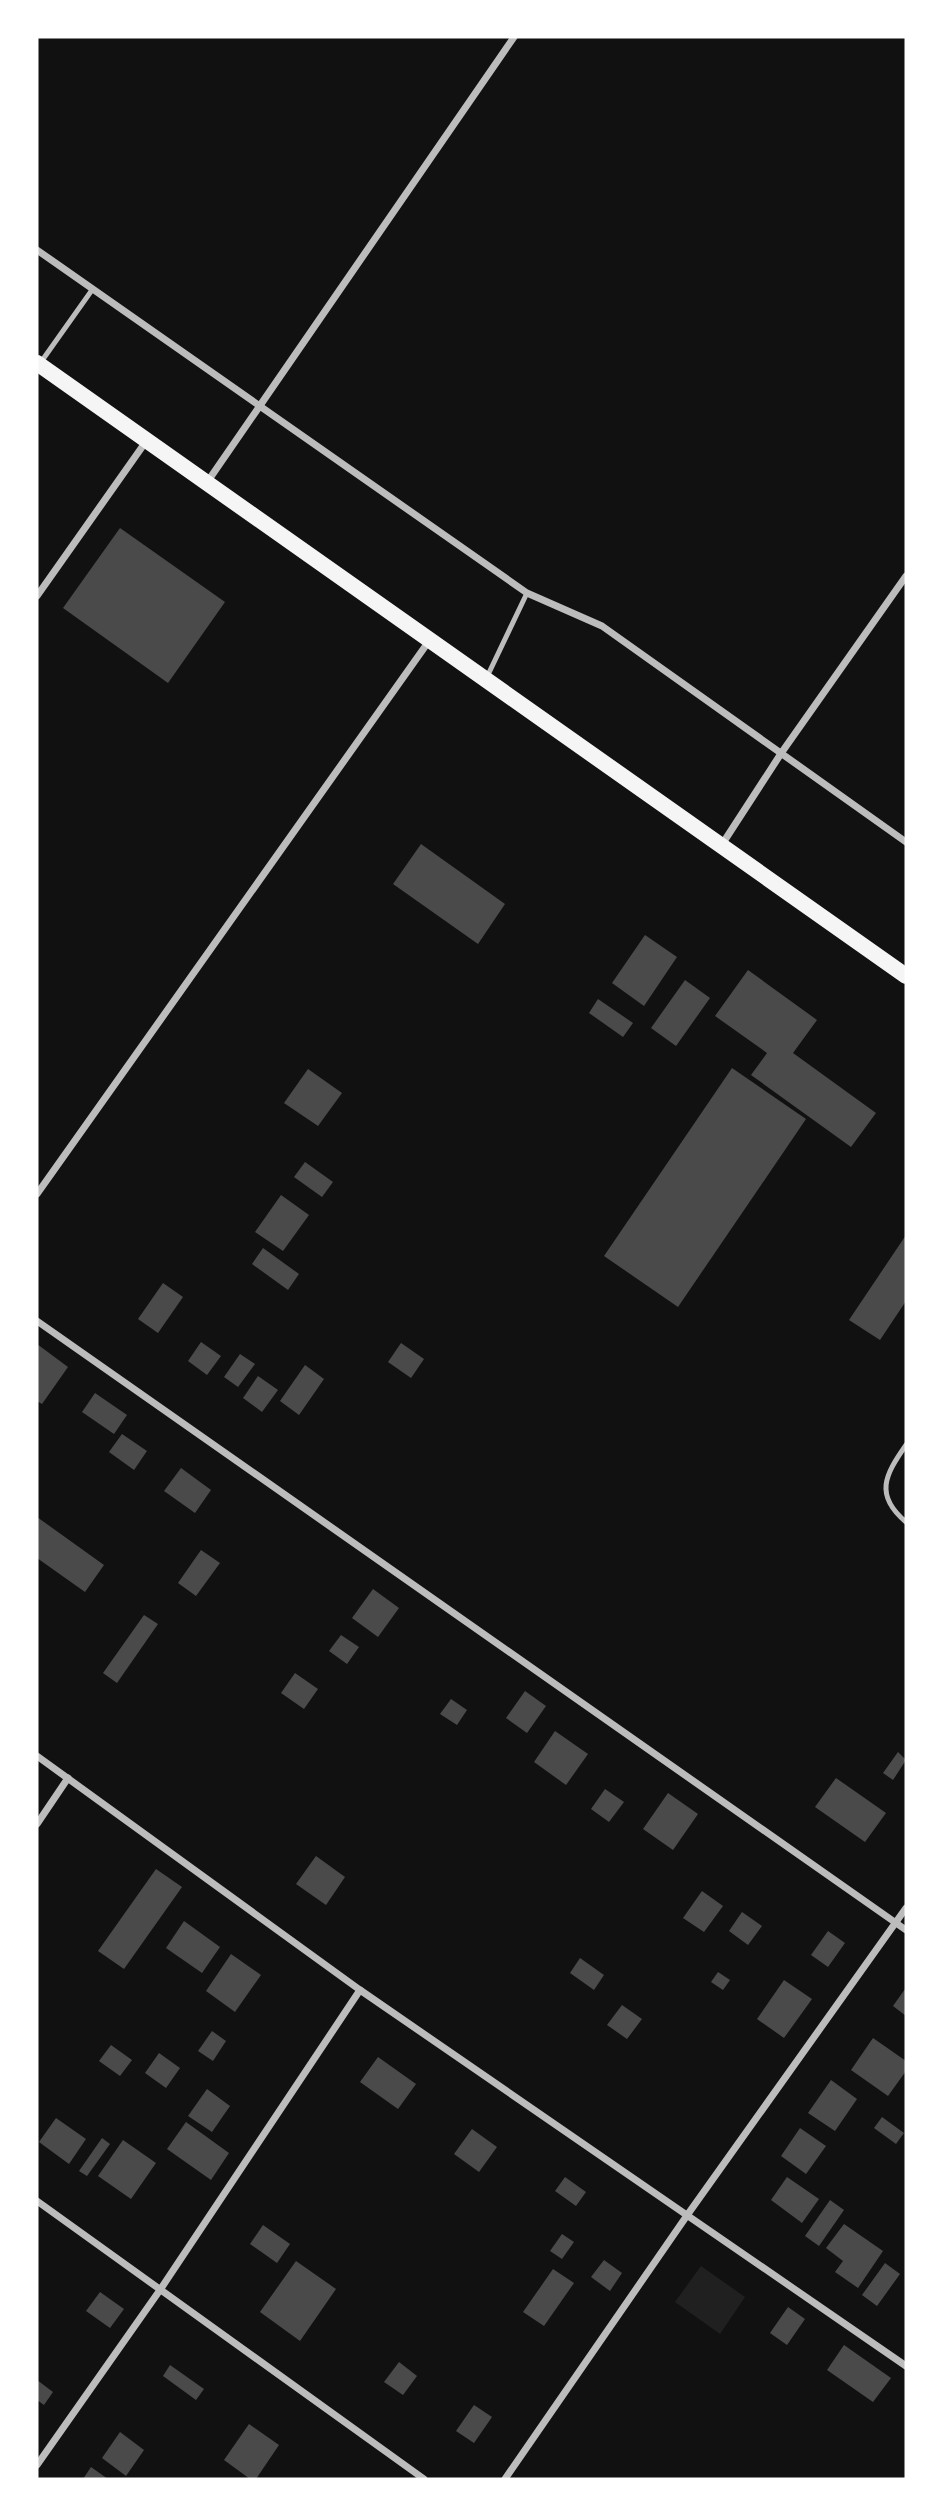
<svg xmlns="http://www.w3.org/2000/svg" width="943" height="2516" font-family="'Fira Sans',sans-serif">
	<rect width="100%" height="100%" fill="#111"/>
	<path fill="#202020" d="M701 2266 745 2297 720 2334 675 2302Z"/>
	<g fill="#4a4a4a">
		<path d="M120 528 225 602 168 683 63 608Z"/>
		<path d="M421 844 505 904 478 944 393 884Z"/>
		<path d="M645 935 677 957 644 1006 612 983Z"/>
		<path d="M748 970 817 1020 793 1053 876 1113 851 1147 751 1075 767 1053 715 1016Z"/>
		<path d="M685 980 710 998 676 1046 651 1028Z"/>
		<path d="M598 999 633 1023 623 1037 589 1013Z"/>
		<path d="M732 1068 806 1119 678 1307 604 1256Z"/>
		<path d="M308 1069 342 1093 318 1126 284 1103Z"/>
		<path d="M305 1162 333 1182 322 1197 294 1177Z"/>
		<path d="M281 1195 309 1215 283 1251 255 1232Z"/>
		<path d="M906 1235V1301L880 1340 849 1320Z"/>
		<path d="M263 1248 299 1274 288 1290 252 1264Z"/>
		<path d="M163 1283 183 1297 158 1333 138 1319Z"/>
		<path d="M201 1342 221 1356 207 1375 188 1361Z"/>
		<path d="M401 1343 424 1359 411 1378 388 1362Z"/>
		<path d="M37 1344 68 1367 42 1404 37 1401Z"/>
		<path d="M240 1354 255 1364 238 1387 224 1377Z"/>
		<path d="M305 1365 324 1379 299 1415 280 1401Z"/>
		<path d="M258 1376 278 1390 262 1412 243 1398Z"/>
		<path d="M95 1393 127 1415 114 1434 82 1412Z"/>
		<path d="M122 1434 147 1451 134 1470 109 1452Z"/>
		<path d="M181 1468 211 1490 195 1513 164 1491Z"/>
		<path d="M37 1517 104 1565 85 1592 37 1558Z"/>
		<path d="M201 1550 220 1563 196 1596 178 1583Z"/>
		<path d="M373 1589 399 1608 378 1637 352 1618Z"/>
		<path d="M144 1615 158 1624 117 1683 103 1673Z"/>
		<path d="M341 1635 359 1647 347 1664 329 1651Z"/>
		<path d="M295 1673 318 1689 304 1709 281 1693Z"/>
		<path d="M525 1691 546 1706 527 1733 506 1718Z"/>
		<path d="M451 1699 467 1710 457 1725 440 1714Z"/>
		<path d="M555 1731 588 1754 566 1785 534 1762Z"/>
		<path d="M898 1752 906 1760 893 1780 883 1773Z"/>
		<path d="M836 1778 886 1813 865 1842 815 1807Z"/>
		<path d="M605 1789 624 1802 609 1822 591 1809Z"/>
		<path d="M668 1793 698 1814 673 1850 643 1829Z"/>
		<path d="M316 1856 345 1877 326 1905 296 1884Z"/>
		<path d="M156 1869 182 1887 124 1969 98 1951Z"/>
		<path d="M702 1891 723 1906 704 1932 683 1918Z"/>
		<path d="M742 1912 762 1926 748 1945 729 1931Z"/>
		<path d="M184 1921 220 1947 202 1973 166 1948Z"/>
		<path d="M828 1931 845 1943 828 1967 811 1955Z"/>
		<path d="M231 1954 261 1975 235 2012 206 1991Z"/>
		<path d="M580 1958 604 1975 594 1990 570 1973Z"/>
		<path d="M718 1972 730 1980 723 1990 711 1982Z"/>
		<path d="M784 1980 812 1999 784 2038 757 2019Z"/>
		<path d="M905 1989 906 1990V2016L893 2006Z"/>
		<path d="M622 2005 642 2019 627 2039 607 2025Z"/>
		<path d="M212 2031 226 2041 213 2061 198 2051Z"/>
		<path d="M873 2038 906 2061V2071L888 2096 851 2070Z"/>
		<path d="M111 2045 132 2060 120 2076 99 2061Z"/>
		<path d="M159 2053 180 2068 166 2088 145 2073Z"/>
		<path d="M378 2057 416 2084 398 2109 360 2082Z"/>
		<path d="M831 2080 857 2099 835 2131 808 2113Z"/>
		<path d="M207 2089 230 2106 212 2132 188 2116Z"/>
		<path d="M882 2117 904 2133 896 2144 874 2128Z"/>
		<path d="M56 2118 86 2139 69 2164 39 2142Z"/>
		<path d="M186 2122 229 2153 211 2180 167 2149Z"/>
		<path d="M800 2128 826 2146 806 2174 781 2156Z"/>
		<path d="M472 2129 497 2147 479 2172 454 2154Z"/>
		<path d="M102 2138 110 2144 87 2176 79 2171Z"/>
		<path d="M123 2140 156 2163 131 2199 98 2176Z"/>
		<path d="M565 2177 586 2192 576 2206 555 2191Z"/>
		<path d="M787 2177 819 2199 802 2223 771 2200Z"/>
		<path d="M830 2200 844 2210 819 2246 805 2236Z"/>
		<path d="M844 2224 883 2251 858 2288 835 2272 843 2261 826 2248Z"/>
		<path d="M263 2225 290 2244 277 2263 250 2244Z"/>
		<path d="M562 2234 574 2242 562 2259 550 2251Z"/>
		<path d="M604 2260 622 2273 610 2291 591 2277Z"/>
		<path d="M296 2261 336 2289 300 2341 260 2312Z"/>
		<path d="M885 2263 900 2274 877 2306 862 2295Z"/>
		<path d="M553 2269 574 2283 544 2326 523 2312Z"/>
		<path d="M100 2292 124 2309 110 2328 86 2311Z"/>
		<path d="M788 2307 805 2319 787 2345 770 2333Z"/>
		<path d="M844 2345 891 2378 873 2402 827 2370Z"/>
		<path d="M399 2362 417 2376 403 2395 384 2382Z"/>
		<path d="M170 2365 204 2389 196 2400 163 2376Z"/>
		<path d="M37 2380 53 2392 44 2405 37 2400Z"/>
		<path d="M474 2405 492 2417 474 2443 456 2431Z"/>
		<path d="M249 2424 279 2445 256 2479H250L224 2460Z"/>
		<path d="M120 2432 144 2450 126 2476 102 2458Z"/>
		<path d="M91 2467 108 2479H83Z"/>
	</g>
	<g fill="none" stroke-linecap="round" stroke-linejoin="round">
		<g stroke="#bcbcbc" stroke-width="5">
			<path d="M41 362 92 290"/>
			<path d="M486 679 527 593"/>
			<path d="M906 1445C885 1475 874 1495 906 1522"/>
		</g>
		<g stroke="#bcbcbc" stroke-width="7">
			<path d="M37 250 527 593 602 626 906 842"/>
			<path d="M208 481 514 37"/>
			<path d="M37 596 147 440"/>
			<path d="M721 846 782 752 906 576"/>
			<path d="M37 1194 429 641"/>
			<path d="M37 1321 906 1930"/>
			<path d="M37 1756 360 1990 906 2366"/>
			<path d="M37 1824 68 1778"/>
			<path d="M37 2201 424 2479"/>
			<path d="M37 2465 160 2290 360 1990"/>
			<path d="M505 2479 688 2214 906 1908"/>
		</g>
		<path stroke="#f5f5f5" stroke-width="16" d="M37 363 906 976"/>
	</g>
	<rect width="943" height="2516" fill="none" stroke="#ffffff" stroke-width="77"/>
</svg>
